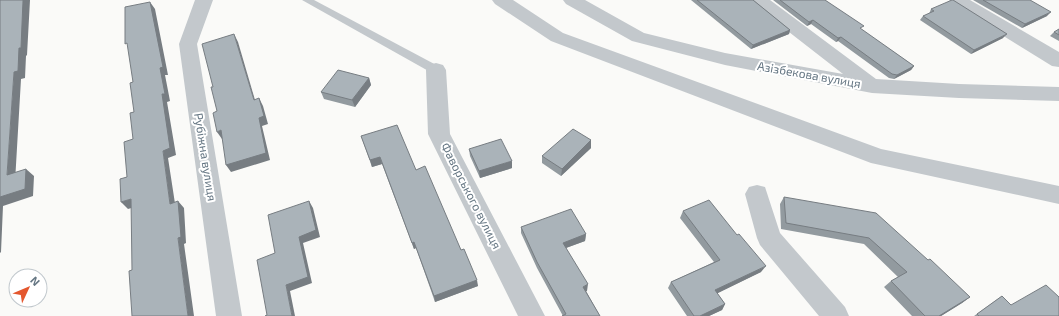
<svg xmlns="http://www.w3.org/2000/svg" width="1059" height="316" font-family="'Exo 2',sans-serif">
	<rect width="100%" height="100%" fill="#fafaf8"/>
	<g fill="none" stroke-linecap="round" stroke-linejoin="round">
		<path fill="#c3c8cc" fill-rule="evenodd" d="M302 0H314L440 67 441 70 440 73H432Z"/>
		<g fill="#c3c8cc" fill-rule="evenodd">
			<path d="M195 0H213L197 44 242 316H216L179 44Z"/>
			<path d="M492 0H513L563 33 881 149 1059 186V204L871 163 551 41 495 4Z"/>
			<path d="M563 0H585L644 33 725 53 843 74 753 4 750 0H770L876 79 959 84 1059 87V101L959 98 872 93 725 65 632 41 566 4Z"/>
			<path d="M949 0H970L1059 52V67L1052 66 952 4Z"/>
			<path d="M436 63 443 65 446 70 450 134 545 316H518L428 134 426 70 429 65Z"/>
			<path d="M757 185 765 187 780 233 845 307 849 316H819L760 245 757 238 745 194 749 187Z"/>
		</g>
	</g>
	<g fill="#929a9f">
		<path d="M691 0H753L790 30 789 34 751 49Z"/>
		<path d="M773 0H825L862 30 914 66 911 70 894 79 889 78 838 41 836 42 811 24 807 26Z"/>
		<path d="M973 0H1030L1047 16 1022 28Z"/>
		<path d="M931 9 1003 38 971 54 920 20 923 16 929 14Z"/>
		<path d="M1059 29V41L1050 36 1054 32Z"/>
		<path d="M369 78 371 85 355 107 324 99 321 92Z"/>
		<path d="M361 136 416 170 461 250 478 286 435 302 416 248 414 249 382 164 372 167Z"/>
		<path d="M591 140V148L561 176 542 163V156Z"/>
		<path d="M469 149 512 168 480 178 470 156Z"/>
		<path d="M784 197 928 260 970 297 962 303 941 316H912L884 287 891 281 898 277 864 244 781 229 780 204Z"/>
		<path d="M683 211 761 272 717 293 725 304 722 310 709 316H687L668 288 671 282 714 262 680 218Z"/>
		<path d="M521 227 586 234 585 241 566 248 587 291H586L600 316H563L537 268 521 233Z"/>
		<path d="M1002 296 1011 305 1059 316H974Z"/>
	</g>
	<g fill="#777d82">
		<path d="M23 0H30L27 55 26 56 25 78 21 79 15 182 7 175 14 72Z"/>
		<path d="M150 2 155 9 168 75H165L170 101 167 102 176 155 168 158 176 210 170 204 163 151 162 94Z"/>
		<path d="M1051 12 1047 16 1022 28 1025 24Z"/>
		<path d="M813 20 811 24 807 26 809 22Z"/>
		<path d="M790 30 789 34 751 49 753 45Z"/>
		<path d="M234 34 238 42 257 107 254 100Z"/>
		<path d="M1007 34 1003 38 971 54 974 50Z"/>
		<path d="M841 37 838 41 836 42 838 38Z"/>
		<path d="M914 66 911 70 894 79 897 75Z"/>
		<path d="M369 78 371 85 355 107 352 100Z"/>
		<path d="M259 98 263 106 268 124 262 126 270 160 231 172 226 165 259 118Z"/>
		<path d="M221 130 226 138 222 139 217 132Z"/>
		<path d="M591 140V148L561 176 562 169Z"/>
		<path d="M380 157 382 164 372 167 370 160Z"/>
		<path d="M512 161V168L480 178 479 171Z"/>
		<path d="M26 169 34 176 33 196 3 206 1 252 0 253V197Z"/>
		<path d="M131 199 138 206 128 209 121 202Z"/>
		<path d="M178 201 184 208 186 243 184 244 194 316H188L178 238Z"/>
		<path d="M309 201 313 208 320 237 303 243 312 283 290 291 295 316H292L286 285Z"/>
		<path d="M586 234 585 241 563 249V243Z"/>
		<path d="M414 242 416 248 414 249 412 243Z"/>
		<path d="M766 266 761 272 712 296 715 290Z"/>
		<path d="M477 280 478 286 435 302 434 296Z"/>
		<path d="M588 284 587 291 582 293 583 287Z"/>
		<path d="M970 297 962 303 941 316H939Z"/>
		<path d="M725 304 722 310 709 316H700Z"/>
	</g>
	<g fill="#aab3b9" stroke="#777d82">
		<path d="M0 0H23L21 48H19L18 71 14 72 7 175 26 169 25 189 0 197Z"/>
		<path d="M697 0H753L790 30 753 45Z"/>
		<path d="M780 0H825L864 26 860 28 914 66 897 75 892 74 841 37 838 38 813 20 809 22Z"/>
		<path d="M952 0H953L1007 34 974 50 923 16 934 11 931 9Z"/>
		<path d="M983 0H1030L1051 12 1025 24Z"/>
		<path d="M150 2 163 67 160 68 165 94H162L170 148 163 151 170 204 178 201 181 237 178 238 188 316H132L129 271 132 270 131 199 121 202 120 179 127 177 124 142 133 139 130 113 134 112 130 83 133 82 127 43 125 44V7Z"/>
		<path d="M1059 29V35L1054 32Z"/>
		<path d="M234 34 254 100 259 98 264 116 259 118 266 153 226 165 221 130 217 132 213 113 217 111 211 87H213L202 44Z"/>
		<path d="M338 70 369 78 352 100 321 92Z"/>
		<path d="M397 125 416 170 425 166 461 250 464 249 477 280 434 296 414 242 412 243 380 157 370 160 361 136Z"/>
		<path d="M573 129 591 140 562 169 542 156Z"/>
		<path d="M501 139 512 161 479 171 469 149Z"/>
		<path d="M784 197 876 213 928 260 930 259 970 297 939 316H925L891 281 907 272 869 238 786 223Z"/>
		<path d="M709 200 737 235 739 234 766 266 715 290 725 304 700 316H694L671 282 720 260 683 211Z"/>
		<path d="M309 201 316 230 299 237 308 277 286 285 292 316H265L267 315 257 260 275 253 268 215Z"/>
		<path d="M571 209 586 234 563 243 588 284 583 287 600 316H562L566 314 537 262 521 227Z"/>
		<path d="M1046 285 1059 297V316H979L977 314 1002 296 1011 305Z"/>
	</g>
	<g text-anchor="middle" stroke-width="4" stroke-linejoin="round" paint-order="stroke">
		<g font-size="12" fill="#657683" stroke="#fff">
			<text transform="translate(809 75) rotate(10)" y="4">Азізбекова вулиця</text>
			<text transform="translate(205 157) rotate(81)" y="4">Рубіжна вулиця</text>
			<text transform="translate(471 196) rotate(63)" y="4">Фаворського вулиця</text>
		</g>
	</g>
	<g transform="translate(28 288) rotate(46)"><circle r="19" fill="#ffffff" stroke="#c1c8cd"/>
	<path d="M0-3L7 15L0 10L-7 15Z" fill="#e4572e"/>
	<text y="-6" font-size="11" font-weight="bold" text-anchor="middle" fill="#657683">N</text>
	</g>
</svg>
